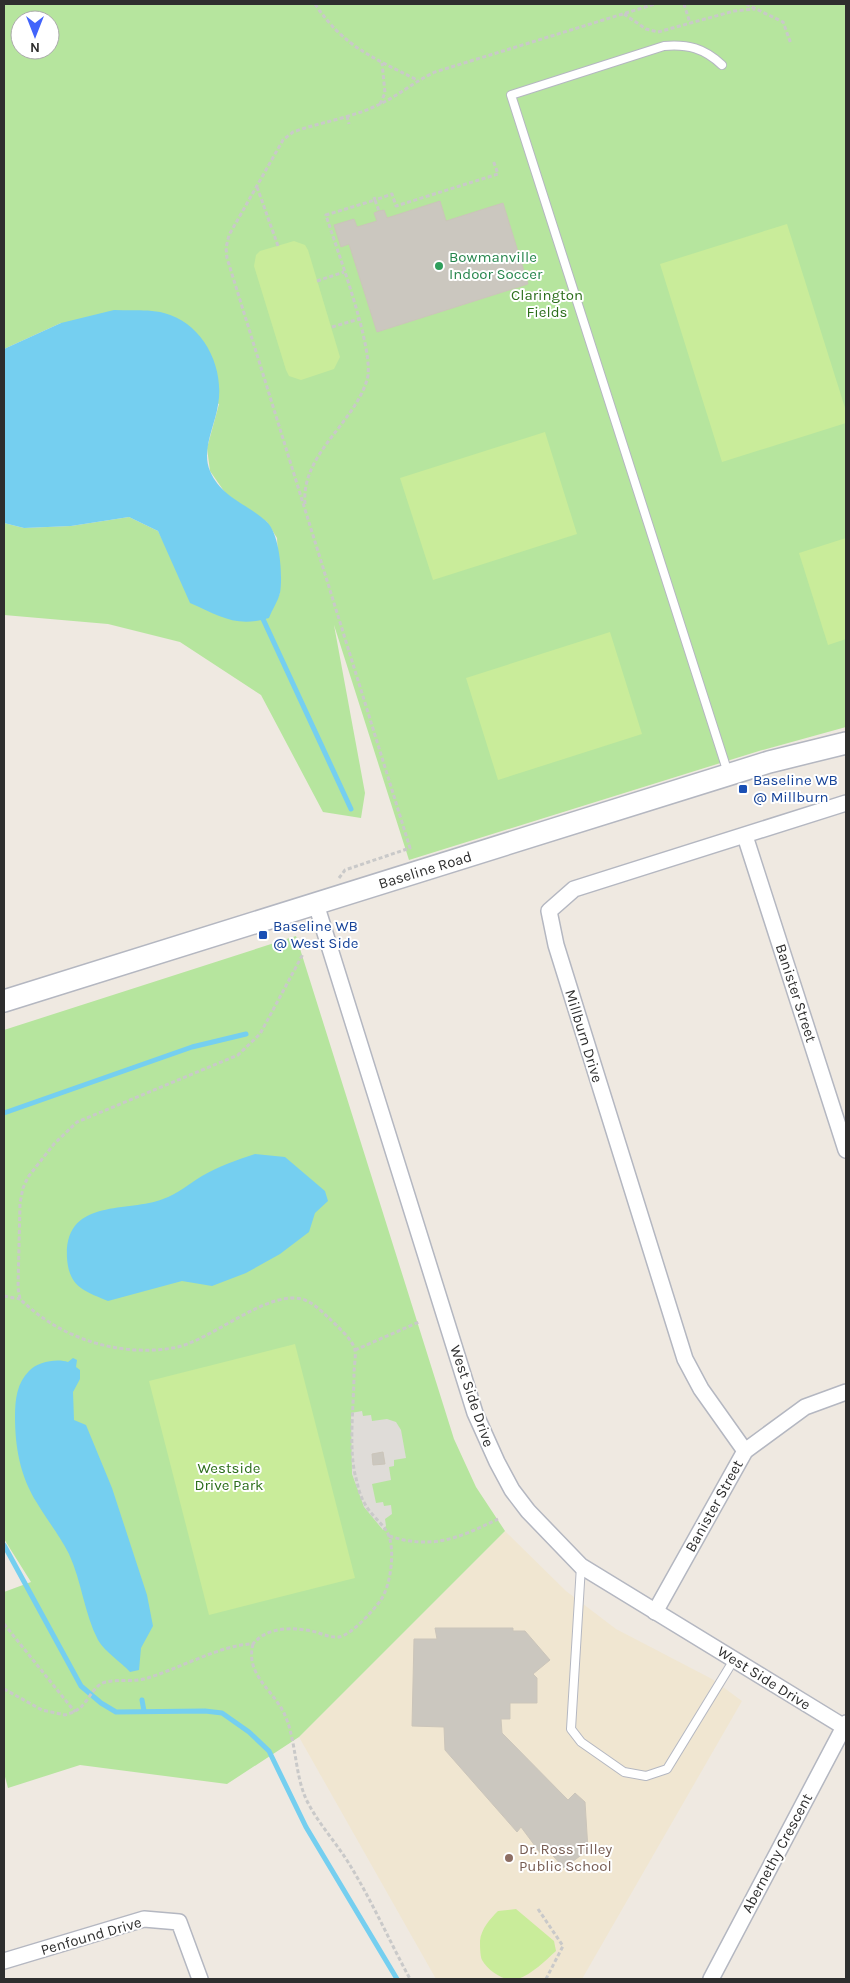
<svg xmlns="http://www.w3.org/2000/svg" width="850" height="1983" font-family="Karla,sans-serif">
	<rect width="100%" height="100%" fill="#efe9e1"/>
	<path fill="#f0e6d1" d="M505 1531 566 1591 616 1629 712 1679 742 1701 582 1979H436L299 1737Z"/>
	<g fill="#b6e59e" fill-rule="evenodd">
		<path d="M4 4H846V727L759 751 409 860 334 625 365 793 361 818 323 812 261 695 180 642 108 624 4 615V523L24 528 71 526 129 517 158 531 174 562 268 618 280 593 277 538 267 522 226 494 210 471 207 448 219 404 61 323 4 349ZM20 20H50V50H20Z"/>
		<path d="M296 936 454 1439 476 1487 505 1531 299 1737 227 1784 80 1765 8 1788 4 1773V1592L31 1582 4 1539V1030Z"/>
	</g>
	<g fill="#c9ec9a">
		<path d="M787 224 846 411V423L722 462 660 264Z"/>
		<path d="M294 241 305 245 308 250 340 357 334 369 301 380 289 376 286 370 254 266 256 255 260 251Z"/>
		<path d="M545 432 577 534 433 580 400 478Z"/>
		<path d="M846 538V639L828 645 799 553Z"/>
		<path d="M610 632 642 734 498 780 466 678Z"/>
		<path d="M295 1344 355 1578 209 1615 149 1381Z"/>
		<path d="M516 1909 554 1941 556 1951C545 1961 532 1974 518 1979 506 1983 488 1971 482 1960 480 1956 480 1945 480 1941 481 1929 490 1919 498 1911Z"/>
	</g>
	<path fill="#dfdcd8" d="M362 1411 363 1416 371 1415 372 1421 387 1419 396 1422 401 1430 406 1458 394 1460V1466L389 1467 391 1480 372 1484 376 1503 383 1502 384 1506 391 1505 392 1514 385 1519 386 1526 383 1530 364 1507 352 1474 351 1413Z"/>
	<g fill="#75cff0">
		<path d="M114 310C130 311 149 309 164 313 203 323 225 367 218 405 215 426 201 450 210 471 221 497 247 504 266 521 280 533 283 576 280 593 278 601 272 610 269 618 236 628 220 616 190 603L158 531 129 517 71 526 24 528 4 523V349L61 323Z"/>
		<path d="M255 1154 285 1157 325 1191 328 1201 315 1213 309 1232 280 1254 246 1273 212 1286 182 1281 108 1301C84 1291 69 1287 67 1258 64 1197 128 1213 163 1199 177 1194 189 1184 202 1176 219 1166 237 1160 255 1154Z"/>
		<path d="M73 1358 77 1360 76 1367 80 1370V1379L73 1392 74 1420 86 1425 112 1488 147 1595 153 1626 141 1648 139 1670 130 1672C121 1662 105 1652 98 1640 84 1613 82 1582 69 1554 60 1536 47 1520 37 1503 20 1476 15 1447 15 1416 15 1399 17 1383 29 1371 37 1362 57 1358 68 1362Z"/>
	</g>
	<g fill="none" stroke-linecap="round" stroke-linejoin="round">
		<g stroke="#75cff0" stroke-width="5">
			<path d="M263 619 351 809"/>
			<path d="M4 1113 192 1047 246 1034"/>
			<path d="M4 1545 81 1686 101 1703 116 1712 205 1711 222 1713 249 1732 269 1751 306 1827 397 1979"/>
			<path d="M142 1700 144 1711"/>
		</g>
	</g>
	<g fill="#cbc7bf" stroke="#cbc5ba">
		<path d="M440 201 446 221 503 203 528 284 377 332 349 244 341 247 334 225 354 219 357 227 377 221 374 213 379 211 384 210 387 218Z"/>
		<path d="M383 1452 385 1464 373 1465 372 1454Z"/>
		<path d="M435 1628H513V1631H525L550 1660 533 1674 537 1678V1703H510V1719H501L502 1733 568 1800 575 1793 585 1802 588 1850 564 1868 545 1847 541 1854 521 1827 517 1832 445 1750 444 1727 412 1726 414 1639H437Z"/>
	</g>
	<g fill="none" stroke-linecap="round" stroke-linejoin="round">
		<defs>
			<g id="lane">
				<path d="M722 65C704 48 688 44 664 46L511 95 728 773"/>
				<path d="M581 1566 571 1729 581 1742 624 1772 646 1776 667 1769 735 1658"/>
			</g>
			<g id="street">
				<path d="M745 836 846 1150"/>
				<path d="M316 904 475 1413 497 1462 512 1490 528 1511 581 1566 846 1728"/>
				<path d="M745 1451 701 1389 685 1359 556 945 549 911 574 889 846 803"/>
				<path d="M655 1612 745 1451 805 1407 846 1392"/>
				<path d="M4 1961 144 1919 179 1922 200 1979"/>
				<path d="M711 1979 846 1723"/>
			</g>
			<path id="secondary" d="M4 1001 769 762 846 743"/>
		</defs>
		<use href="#lane" stroke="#b4b7c1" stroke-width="10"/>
		<use href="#street" stroke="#b4b7c1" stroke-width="18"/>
		<use href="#secondary" stroke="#b4b7c1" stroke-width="24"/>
		<g stroke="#c9c9c9" stroke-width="3" stroke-dasharray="4 2.5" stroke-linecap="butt">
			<path d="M315 4C344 47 372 57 417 80"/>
			<path d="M684 4 690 23"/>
			<path d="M746 4 783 22 791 44"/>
			<path d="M624 14 646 29 658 32 734 11 755 9"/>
			<path d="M380 104 385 93 382 63"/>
			<path d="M347 116 349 124"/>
			<path d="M257 187 278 246"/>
			<path d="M374 197 375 200 392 194 396 206 498 174 493 160"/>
			<path d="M317 281 344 272"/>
			<path d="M332 327 359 319"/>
			<path d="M305 504C301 454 353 425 367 380 376 352 336 248 326 215L375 200 379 211"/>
			<path d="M339 878 345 870 410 848 227 258 226 248 229 235 283 140 293 132C321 122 351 118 378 105 398 96 415 81 435 72L655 4"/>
			<path d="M4 1296 20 1299"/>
			<path d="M355 1350 419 1322"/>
			<path d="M389 1536C433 1550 459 1538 498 1519"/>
			<path d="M4 1624 75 1712"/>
			<path d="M253 1644C245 1674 272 1689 284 1713 297 1741 294 1774 307 1801 318 1823 335 1841 348 1862 371 1899 389 1940 410 1979"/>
			<path d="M4 1689 42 1710 65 1715C71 1713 77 1711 82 1706 89 1699 95 1684 106 1682 118 1679 131 1682 144 1679 177 1670 222 1644 253 1644 267 1627 290 1627 312 1631 321 1633 329 1638 339 1637 351 1635 373 1611 380 1601 391 1587 396 1547 387 1532 381 1522 370 1514 365 1504 360 1496 358 1487 356 1478 348 1450 354 1404 354 1374 354 1367 356 1357 355 1350 353 1340 338 1327 330 1319 323 1313 315 1304 305 1300 269 1287 211 1342 173 1348 117 1357 60 1338 20 1299L18 1288 20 1203 23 1188 28 1177 54 1144 77 1122 238 1055 260 1034 303 954"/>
			<path d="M538 1909 563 1946 546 1979"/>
		</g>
		<use href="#lane" stroke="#fff" stroke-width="8"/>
		<use href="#street" stroke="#fff" stroke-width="15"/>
		<use href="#secondary" stroke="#fff" stroke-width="21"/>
	</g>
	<circle fill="#2e9e5b" stroke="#fff" stroke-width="2" cx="439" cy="266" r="5"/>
	<g fill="#1a4fb4" stroke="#fff" stroke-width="2">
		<rect x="738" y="784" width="10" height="10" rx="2.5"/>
		<rect x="258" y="930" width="10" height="10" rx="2.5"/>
	</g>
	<circle fill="#8d6e63" stroke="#fff" stroke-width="2" cx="509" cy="1858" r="5"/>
	<g text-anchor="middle" stroke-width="4" stroke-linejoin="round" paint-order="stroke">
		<g font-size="15" fill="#27864d" stroke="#fff" text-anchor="start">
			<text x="449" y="262">Bowmanville<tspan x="449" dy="17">Indoor Soccer</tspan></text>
		</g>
		<g font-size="15" fill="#2c6e1b" stroke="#fff">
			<text x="547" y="300">Clarington<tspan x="547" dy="17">Fields</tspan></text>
			<text x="229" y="1473">Westside<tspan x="229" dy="17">Drive Park</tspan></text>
		</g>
		<g font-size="15" fill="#164399" stroke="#fff" text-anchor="start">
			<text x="753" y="785">Baseline WB<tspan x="753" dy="17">@ Millburn</tspan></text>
			<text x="273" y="931">Baseline WB<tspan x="273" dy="17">@ West Side</tspan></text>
		</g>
		<g font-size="15" fill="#2e2e2e" stroke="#fff">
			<text transform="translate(425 870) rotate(-17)" y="5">Baseline Road</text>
			<text transform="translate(796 993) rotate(72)" y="5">Banister Street</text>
			<text transform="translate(584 1036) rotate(73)" y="5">Millburn Drive</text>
			<text transform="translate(472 1396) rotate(71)" y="5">West Side Drive</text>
			<text transform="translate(714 1506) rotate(-61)" y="5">Banister Street</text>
			<text transform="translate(764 1678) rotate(32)" y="5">West Side Drive</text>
			<text transform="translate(777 1853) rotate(-62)" y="5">Abernethy Crescent</text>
			<text transform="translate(91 1936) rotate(-16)" y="5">Penfound Drive</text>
		</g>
		<g font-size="15" fill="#785e54" stroke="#fff" text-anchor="start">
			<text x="519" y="1854">Dr. Ross Tilley<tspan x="519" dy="17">Public School</tspan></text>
		</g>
	</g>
	<rect width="850" height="1983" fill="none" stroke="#2e2e2e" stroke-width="10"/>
	<g transform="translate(35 35) rotate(180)"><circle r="24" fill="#ffffff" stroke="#ababab"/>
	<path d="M0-4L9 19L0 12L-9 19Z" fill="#4264fb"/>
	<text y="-8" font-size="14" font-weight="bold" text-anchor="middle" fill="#2e2e2e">N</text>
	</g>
</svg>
